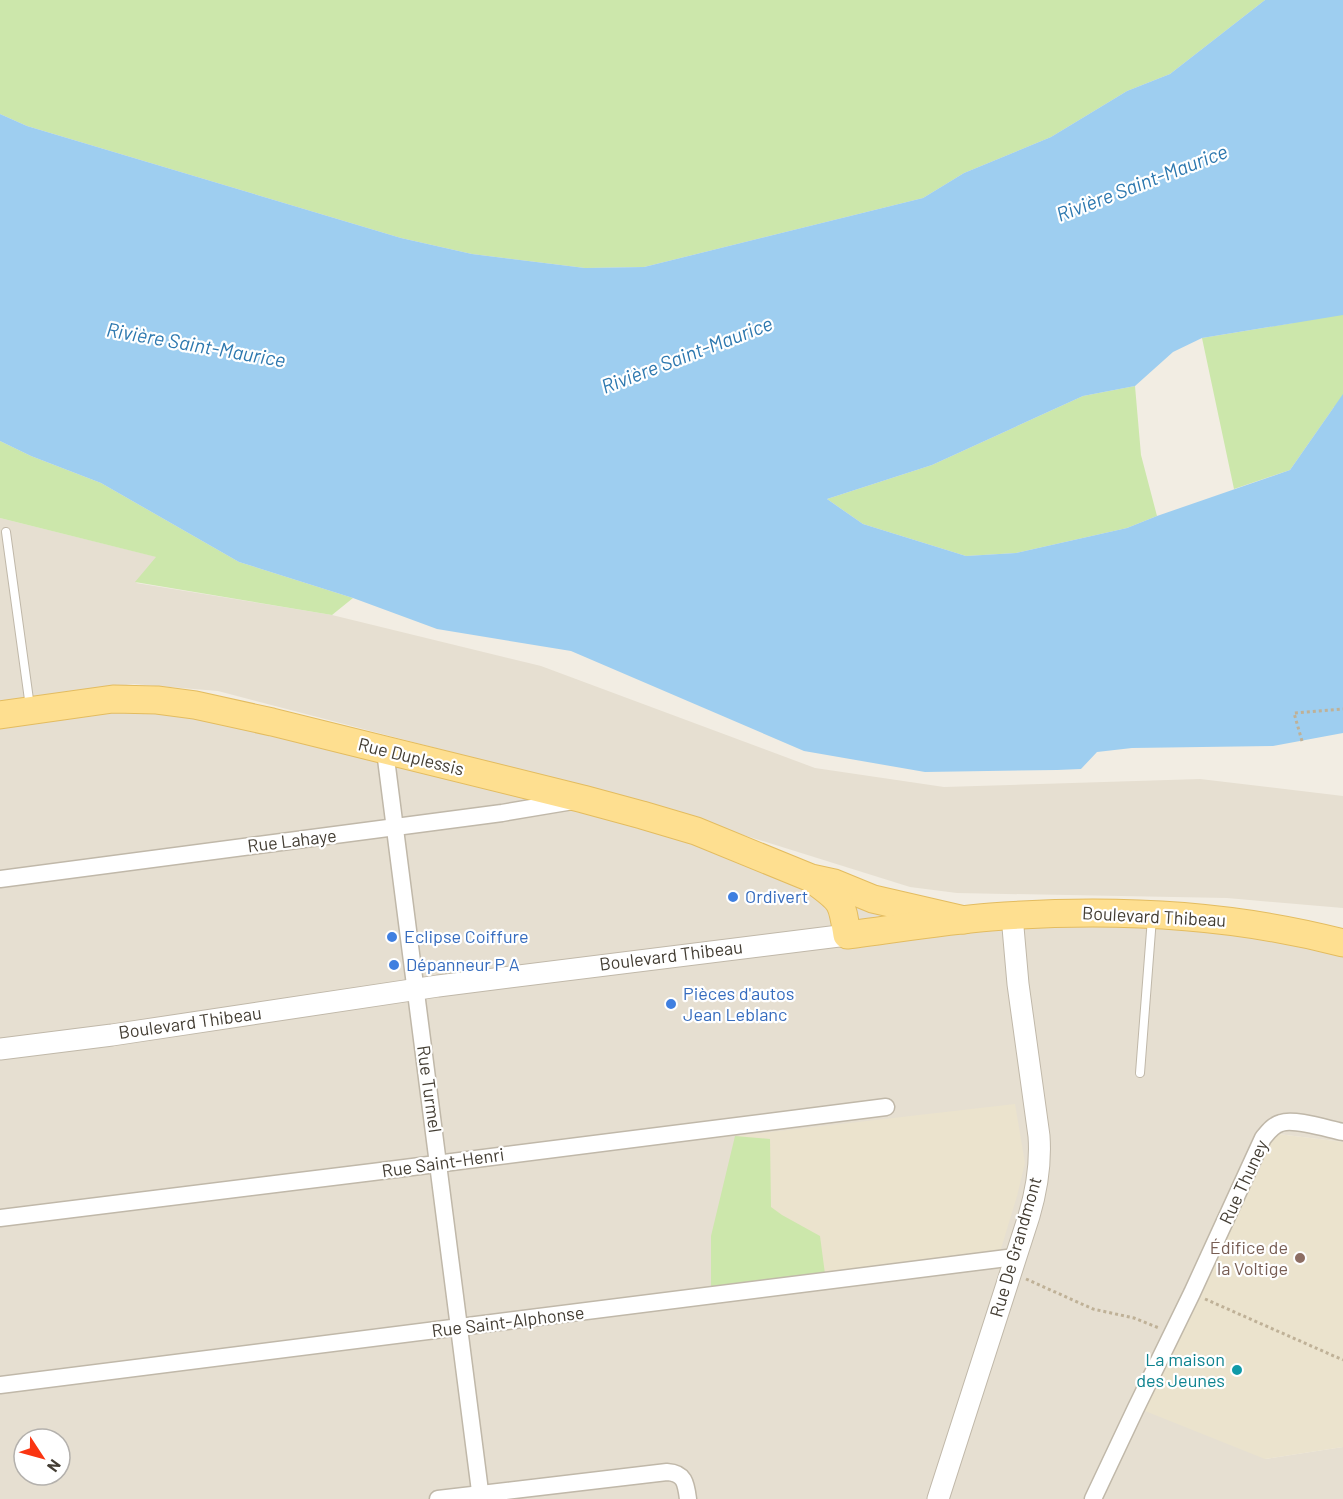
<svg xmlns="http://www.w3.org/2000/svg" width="1343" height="1499" font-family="Barlow,sans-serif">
	<rect width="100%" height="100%" fill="#f2ede3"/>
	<g fill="#e6dfd1" fill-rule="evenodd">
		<path d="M0 518 157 557 136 583 332 615 541 666 815 768 944 787 1200 779 1343 796V908L1227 898 957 893 910 887 612 794 218 691 133 684 0 702Z"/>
		<path d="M113 699 480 775 873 899 1343 943V1142L1278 1134 1265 1459 1343 1447V1499H0V715ZM24 1439H60V1475H24Z"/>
	</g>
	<g fill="#ebe3cd">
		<path d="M1015 1104 1025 1163 1017 1196 1000 1252 744 1283 735 1136Z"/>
		<path d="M1278 1134 1343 1142V1447L1265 1459 1130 1405 1252 1152Z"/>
	</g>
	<g fill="#cce7ab">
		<path d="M0 0H1265L1170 74 1127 91 1051 137 964 173 923 198 644 267 585 268 472 254 401 238 27 126 0 114Z"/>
		<path d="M1343 252V457L1334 407 1290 470 1234 489 1202 338 1293 323Z"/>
		<path d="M1135 386 1141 455 1157 516 1127 528 1016 553 966 556 863 524 827 499 932 465 1083 396Z"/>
		<path d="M0 441 31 456 101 483 239 562 353 598 332 615 135 582 156 557 0 518Z"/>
		<path d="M735 1136 770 1139 771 1207 782 1215 820 1236 825 1274 711 1288V1236Z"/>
	</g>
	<path fill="#9ecef0" d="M1265 0H1343V315L1202 338 1173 352 1135 386 1083 396 932 465 827 499 863 524 966 556 1016 553 1127 528 1157 516 1290 470 1343 394V733L1273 746 1132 748 1097 752 1081 769 1057 770 925 772 804 751 571 651 437 629 353 598 239 562 101 483 31 456 0 441V114L27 126 401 238 472 254 585 268 644 267 923 198 964 173 1051 137 1127 91 1170 74Z"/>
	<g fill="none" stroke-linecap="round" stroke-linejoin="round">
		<defs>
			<g id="service">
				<path d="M6 532 30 707"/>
				<path d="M1140 1073 1152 918"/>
			</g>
			<g id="minor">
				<path d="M385 751 481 1499"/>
				<path d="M0 879 502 813 573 801"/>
				<path d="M0 1218 373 1172 886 1107"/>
				<path d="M0 1385 1015 1257"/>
				<path d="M438 1499 667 1472C685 1473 686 1484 688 1499"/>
				<path d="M1093 1499 1135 1410 1192 1293 1263 1138C1268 1132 1273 1125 1281 1123 1294 1118 1328 1129 1343 1132"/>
			</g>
			<g id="tertiary">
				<path d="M0 1049 112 1035 438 986 847 935"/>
				<path d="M938 1499 1029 1216C1037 1189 1041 1164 1039 1136L1018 984 1012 916"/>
			</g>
			<g id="primary">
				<path d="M0 715 113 699 157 700 195 705 272 722 583 799 642 815 696 831 811 878 834 883 873 899 964 920"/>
				<path d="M817 883C843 902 842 903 847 935 894 929 943 921 991 917 1109 908 1228 913 1343 943"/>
			</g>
		</defs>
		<use href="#service" stroke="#c0b8a9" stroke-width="10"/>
		<use href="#minor" stroke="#c0b8a9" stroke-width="19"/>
		<use href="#tertiary" stroke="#c0b8a9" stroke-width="23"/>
		<use href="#primary" stroke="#e3bc60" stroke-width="29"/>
		<g stroke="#bfb197" stroke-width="3" stroke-dasharray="3 3" stroke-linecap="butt">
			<path d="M1302 741 1294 713 1343 709"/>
			<path d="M1026 1279 1093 1309 1134 1318 1159 1328"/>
			<path d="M1205 1299 1343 1360"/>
		</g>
		<use href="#service" stroke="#fff" stroke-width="8"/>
		<use href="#minor" stroke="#fff" stroke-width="16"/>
		<use href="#tertiary" stroke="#fff" stroke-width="21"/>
		<use href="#primary" stroke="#fedf90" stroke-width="27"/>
	</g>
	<g fill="#3f7fe0" stroke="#fff" stroke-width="2">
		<circle cx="733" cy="897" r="6"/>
		<circle cx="392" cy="937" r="6"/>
		<circle cx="394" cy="965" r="6"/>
		<circle cx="671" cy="1004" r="6"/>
	</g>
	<circle fill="#8d6e63" stroke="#fff" stroke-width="2" cx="1300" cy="1258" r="6"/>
	<circle fill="#0f9aa8" stroke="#fff" stroke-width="2" cx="1237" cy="1370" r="6"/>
	<g text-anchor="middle" stroke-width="4.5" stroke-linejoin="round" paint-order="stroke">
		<g font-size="18" fill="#433d33" stroke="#fff">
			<text transform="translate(411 757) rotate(14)" y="6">Rue Duplessis</text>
			<text transform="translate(292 841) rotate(-7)" y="6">Rue Lahaye</text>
			<text transform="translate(1154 917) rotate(3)" y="6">Boulevard Thibeau</text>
			<text transform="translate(671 956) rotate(-7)" y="6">Boulevard Thibeau</text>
			<text transform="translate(190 1023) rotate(-8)" y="6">Boulevard Thibeau</text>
			<text transform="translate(429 1089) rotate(82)" y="6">Rue Turmel</text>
			<text transform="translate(443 1163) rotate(-8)" y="6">Rue Saint-Henri</text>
			<text transform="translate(1244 1182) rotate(-65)" y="6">Rue Thuney</text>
			<text transform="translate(1016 1247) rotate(-74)" y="6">Rue De Grandmont</text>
			<text transform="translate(508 1322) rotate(-7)" y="6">Rue Saint-Alphonse</text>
		</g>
		<g font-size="18" fill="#366cbe" stroke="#fff" text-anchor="start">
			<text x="745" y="903">Ordivert</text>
			<text x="404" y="943">Eclipse Coiffure</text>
			<text x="406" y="971">Dépanneur P A</text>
			<text x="683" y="1000">Pièces d'autos<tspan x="683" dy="21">Jean Leblanc</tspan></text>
		</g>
		<g font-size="18" fill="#785e54" stroke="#fff" text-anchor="end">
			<text x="1288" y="1254">Édifice de<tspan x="1288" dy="21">la Voltige</tspan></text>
		</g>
		<g font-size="18" fill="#0d838f" stroke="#fff" text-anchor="end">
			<text x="1225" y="1366">La maison<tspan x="1225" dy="21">des Jeunes</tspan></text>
		</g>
		<g font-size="20" font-style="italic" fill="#2d78af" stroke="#fff">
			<text transform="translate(1142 183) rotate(-21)" y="7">Rivière Saint-Maurice</text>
			<text transform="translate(196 345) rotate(10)" y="7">Rivière Saint-Maurice</text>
			<text transform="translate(687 355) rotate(-21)" y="7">Rivière Saint-Maurice</text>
		</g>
	</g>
	<g transform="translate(42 1457) rotate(126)"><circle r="28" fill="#ffffff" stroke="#b4b1ad" stroke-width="1.5"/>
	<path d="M0-4.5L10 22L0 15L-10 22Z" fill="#fa3512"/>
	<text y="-9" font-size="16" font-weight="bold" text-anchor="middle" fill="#433d33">N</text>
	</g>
</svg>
